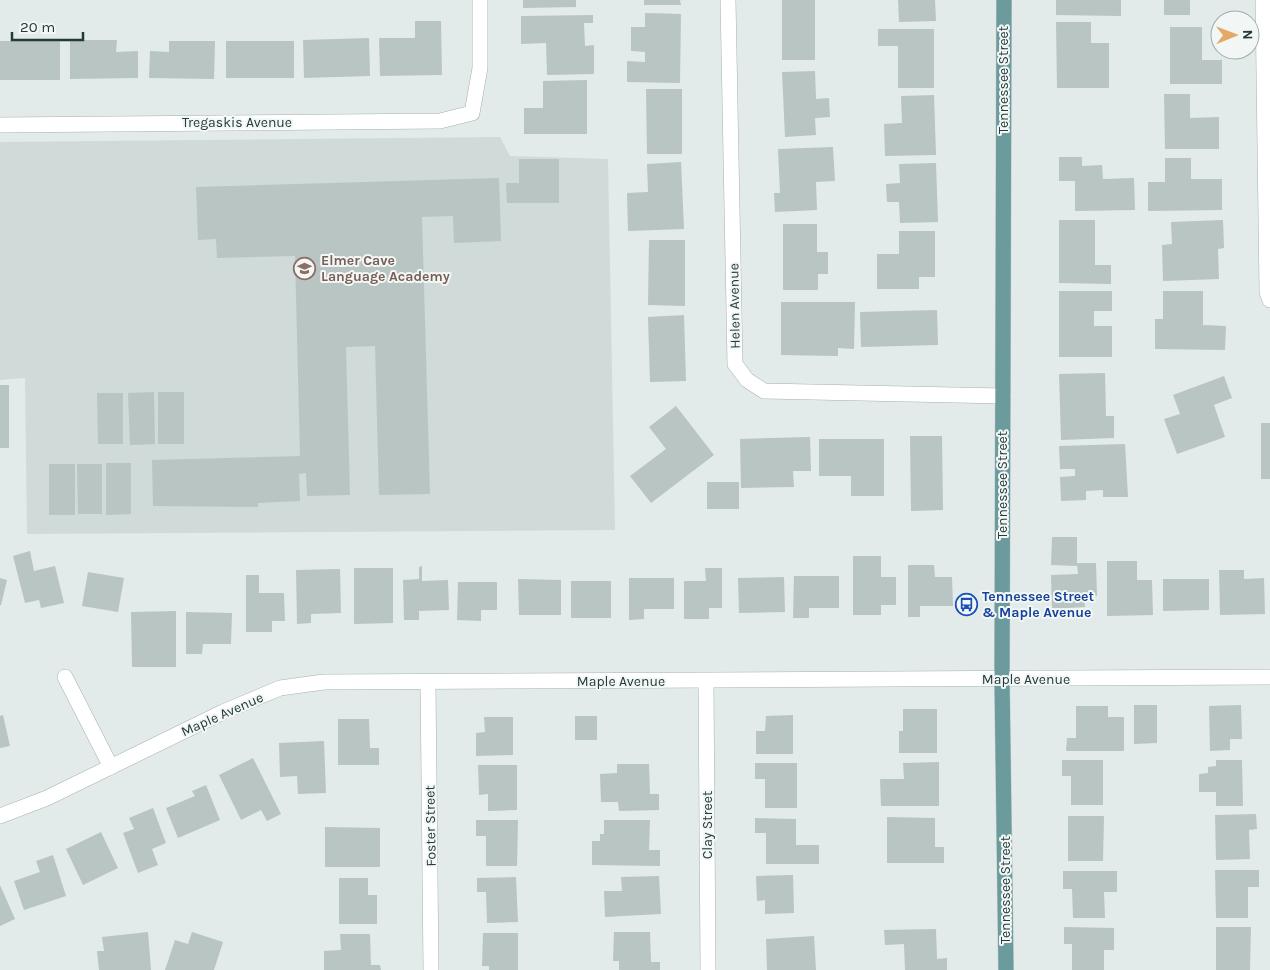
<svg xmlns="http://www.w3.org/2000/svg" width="1270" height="970" font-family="Karla,sans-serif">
	<rect width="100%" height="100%" fill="#e2ebe9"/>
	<path fill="#d0dad8" d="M500 137 510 156 608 159 615 530 27 534 25 378 0 380V142Z"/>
	<g fill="#b8c5c3">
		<path d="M523 0H576V7L523 8Z"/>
		<path d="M644 0H680L681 5H644Z"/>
		<rect x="782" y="0" width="33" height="60"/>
		<path d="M898 0H935L936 21 899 22Z"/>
		<path d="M1056 0H1121V16L1056 15Z"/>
		<rect x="1164" y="0" width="26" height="15"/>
		<path d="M645 13 681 14 680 83 627 82V61L645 62V52L631 51V27H645Z"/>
		<path d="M593 15V23H584L585 46 594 45V74L547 75 546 43 521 44V16Z"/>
		<path d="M415 21H441L442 75 380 76 379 38H415Z"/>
		<path d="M1056 22H1091V43H1109V88H1057Z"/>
		<path d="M1170 27H1202V60H1222V84H1170Z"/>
		<path d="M878 29H934V88H898V46H878Z"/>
		<path d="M369 38 370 76 304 78 303 40Z"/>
		<path d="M70 40H117L116 52 138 51V78L70 79Z"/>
		<rect x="0" y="41" width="60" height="39"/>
		<path d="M169 41H215L214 79 149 78 150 51 169 52Z"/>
		<rect x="226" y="41" width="68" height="37"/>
		<path d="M815 71 816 99 829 98 830 117 815 118 816 135 785 137 782 72Z"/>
		<path d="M587 80V134H524V108H543V81Z"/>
		<path d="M646 89H682V154H647Z"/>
		<path d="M1164 94H1190V118L1219 117V149H1165Z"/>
		<path d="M934 95 936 155 885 156 884 124 902 123 901 96Z"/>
		<path d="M833 147 835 181 816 182 817 210 775 212 774 193H780L778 149Z"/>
		<path d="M1059 157H1082V166L1102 165 1103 179 1134 178 1135 210 1075 211V181H1059Z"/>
		<path d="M1165 158H1191V179H1222V210L1148 211V182H1165Z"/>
		<path d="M519 159H559V203H507L506 183H519Z"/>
		<path d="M681 162 684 229 628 231 627 193 648 192 647 164Z"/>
		<path d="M936 163 938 222 900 223 899 202H887L886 184 900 183 899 164Z"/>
		<path d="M499 178 501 241 454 243 453 216 422 217 430 494 379 495 375 346 346 347 350 495 307 496 306 473 299 474 300 501 258 503V507L153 506 152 460 300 456 295 256 217 258 216 239 198 240 196 187Z"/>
		<path d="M1059 220H1095V265H1111V284L1059 283Z"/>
		<path d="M1223 220 1224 248 1218 249 1219 279 1163 281 1162 245 1172 244 1171 222Z"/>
		<path d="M783 224H817V252H828V274H818V290H783Z"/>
		<path d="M899 231H935V277H919V289H877V254H899Z"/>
		<path d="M649 240H685V306L648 305Z"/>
		<path d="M1059 291H1112V311H1094V326H1112V357H1059Z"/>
		<path d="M1163 291H1203V325L1226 326 1225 350 1155 349V319H1163Z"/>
		<path d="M781 302H855L854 349 838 348V356L781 355Z"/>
		<path d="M937 310 938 345 861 347 860 312Z"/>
		<path d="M684 315 686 381 650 382 648 317Z"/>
		<path d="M1105 373 1106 416H1114V438L1061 440 1059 374Z"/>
		<path d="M1224 376 1232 398 1214 405 1225 437 1177 454 1164 419 1180 414 1173 395Z"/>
		<rect x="0" y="385" width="9" height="63"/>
		<path d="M154 392 155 444 130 445 128 393Z"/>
		<rect x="158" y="392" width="26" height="52"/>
		<path d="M97 393H123V444H98Z"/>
		<path d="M676 406 714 455 651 503 630 476 666 449 649 427Z"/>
		<rect x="1261" y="423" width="9" height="56"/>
		<path d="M910 436H942L943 510 911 511Z"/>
		<path d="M810 437 811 471H793L794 487 741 488 740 439Z"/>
		<path d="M819 439H884V496H851V476H819Z"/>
		<path d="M1125 444 1128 497H1103V490L1086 491V500L1061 501 1060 477 1075 476V469H1060L1059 446Z"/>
		<path d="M106 463H131V514L106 515Z"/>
		<rect x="49" y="464" width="26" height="51"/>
		<path d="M77 464H102V514H78Z"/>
		<rect x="707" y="482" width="32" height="27"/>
		<path d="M1052 537H1077V566L1051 565Z"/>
		<path d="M30 551 34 571 55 566 64 603 41 608 39 600 25 603 13 556Z"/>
		<path d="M853 556H881V577H896V605H881V615H853Z"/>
		<path d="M1107 561H1137V580H1152L1153 615 1107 616Z"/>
		<path d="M1077 563H1096L1097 596H1084L1085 607 1052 609 1051 575 1078 574Z"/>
		<path d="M908 565H934L935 577H952L953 606H920V617H908Z"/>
		<path d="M422 566V581L448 580 449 610 419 611V620H404L403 580 419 579V567Z"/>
		<path d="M354 568H393V623L354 624Z"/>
		<path d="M705 568H722V608H709V619H684V581H706Z"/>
		<path d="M340 569 341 613 311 614V623L297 624 296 570Z"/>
		<path d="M1219 570H1244V579L1264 578 1265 614 1220 615Z"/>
		<path d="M88 572 124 578 118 612 82 606Z"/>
		<path d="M246 575H259V593H284L285 621H272V632H246Z"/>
		<path d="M794 576H839V608H809V618H793Z"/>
		<path d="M784 577 785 612 739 613 738 578Z"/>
		<path d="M0 578 7 580 1 605H0Z"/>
		<path d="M629 578H674V609H644V619L629 620Z"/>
		<path d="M518 579 561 580V615H519Z"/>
		<path d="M1163 579H1209V610L1163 611Z"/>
		<rect x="571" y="581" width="40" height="37"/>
		<path d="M458 582H497V610H481V621L457 620Z"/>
		<path d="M176 611V667H132L131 612Z"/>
		<path d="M186 612 232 613 231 644H203L202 654H186Z"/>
		<path d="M1134 705H1157V743L1134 744Z"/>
		<path d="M1241 705 1242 739H1230V750L1210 751 1209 706Z"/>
		<path d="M1076 706H1108V717H1124V751H1066L1067 738H1076Z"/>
		<path d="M903 709H937V753H899V731H903Z"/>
		<path d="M3 715 10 746 0 748V716Z"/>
		<path d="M793 715V754H756V731H765L766 716Z"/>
		<rect x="575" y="716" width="22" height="24"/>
		<path d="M484 717H513V755L476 756V733L485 732Z"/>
		<path d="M338 719H369L370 748H379V765H338Z"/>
		<path d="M324 741 326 793 298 794 297 776 280 777 279 743Z"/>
		<path d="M253 758 281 814 267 821 261 810 241 820 219 775Z"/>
		<path d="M1062 760H1103V805H1071V776H1062Z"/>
		<path d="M1216 760H1242L1243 806H1216V792H1199V774L1208 773V767L1216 766Z"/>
		<path d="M939 762V806H881L880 779H904L903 763Z"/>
		<path d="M755 763H797V808H765V779H755Z"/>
		<path d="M617 764H649L650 794H659V810L619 811 618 802H601L600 774 617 773Z"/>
		<path d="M478 765H517V810L488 811V794L479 795Z"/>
		<path d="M206 785 220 820 178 838 166 808 195 796 192 791Z"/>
		<path d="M153 808 166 843 152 849 158 865 138 873 123 833 134 829 129 818Z"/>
		<path d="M1256 814 1257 829 1249 830 1250 859 1216 860 1215 815Z"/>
		<path d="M1068 816H1104L1103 861H1068Z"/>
		<path d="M887 817 935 818V847H944V863H887Z"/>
		<path d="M755 818 796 819V845H819V864H766V833H755Z"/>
		<path d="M476 820H518L517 866H486V836H476Z"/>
		<path d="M604 820H650L649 850H660V866L592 865V841H600V834H604Z"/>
		<path d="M325 827 380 828V867H325Z"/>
		<path d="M101 832 118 868 83 885 66 849Z"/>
		<path d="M53 855 66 896 24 910 14 881 40 872 36 861Z"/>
		<path d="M1215 870H1259V887H1248V918H1216Z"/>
		<path d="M1063 871H1117V892H1104L1105 918H1073L1072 889H1063Z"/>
		<path d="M793 875 794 913 765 914V900L757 901 756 876Z"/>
		<path d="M659 876 661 914 605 917 604 891H622L621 877Z"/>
		<path d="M516 877 518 922 487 923 486 892H477V878Z"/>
		<path d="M339 878H368V895H377V924H339Z"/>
		<path d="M0 885 15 919 0 926Z"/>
		<path d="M1064 927 1114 928V950H1104V970H1072V944H1064Z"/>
		<path d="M1216 927H1251L1250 970H1216Z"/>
		<path d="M936 929 937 959 947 958V970H905L904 944 885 945 884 930Z"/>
		<path d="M148 932 151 970H99L97 951H104L102 937Z"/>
		<path d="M192 932 223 942 214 970H165L175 940 188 944Z"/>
		<path d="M614 932H650L651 962H660V970H619V961H613Z"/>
		<path d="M483 933H518V970H489V966H482Z"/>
		<path d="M340 934H370L371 965H380L381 970H324V951L341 950Z"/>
		<path d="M814 936 816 970H767L766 939Z"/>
	</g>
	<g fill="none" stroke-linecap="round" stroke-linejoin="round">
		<defs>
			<g id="minor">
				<path d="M728 0 735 364 747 380 764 391 1003 396"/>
				<path d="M1263 0 1267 292 1270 300"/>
				<path d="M0 125 440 121 472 113 480 68V0"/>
				<path d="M65 677 111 767"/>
				<path d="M706 681 708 970"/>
				<path d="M428 683 431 970"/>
				<path d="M0 816 47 798 223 712 280 688 324 682 1270 677"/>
			</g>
			<path id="major" d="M1004 0 1002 679 1006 970"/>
		</defs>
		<use href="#minor" stroke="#a5b2b1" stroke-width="16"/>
		<use href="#major" stroke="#c2c8c8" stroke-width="16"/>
		<use href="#minor" stroke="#fff" stroke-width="15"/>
		<use href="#major" stroke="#6b9b9c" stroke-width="15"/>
	</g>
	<defs>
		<symbol id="school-ring" viewBox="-11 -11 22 22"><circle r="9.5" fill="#f2f7f6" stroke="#8d6e63" stroke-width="1.5"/><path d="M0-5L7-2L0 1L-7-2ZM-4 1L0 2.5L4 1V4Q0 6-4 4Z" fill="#8d6e63"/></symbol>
		<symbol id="bus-ring" viewBox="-11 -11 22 22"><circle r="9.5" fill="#f2f7f6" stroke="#1a4fb4" stroke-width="1.5"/><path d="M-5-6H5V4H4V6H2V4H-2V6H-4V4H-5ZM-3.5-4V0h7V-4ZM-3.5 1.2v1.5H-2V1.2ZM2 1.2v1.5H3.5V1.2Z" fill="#1a4fb4"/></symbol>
	</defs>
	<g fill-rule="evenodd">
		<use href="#school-ring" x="292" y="256" width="25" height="25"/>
		<use href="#bus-ring" x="954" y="592" width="25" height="25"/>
	</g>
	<g text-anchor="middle" stroke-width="4" stroke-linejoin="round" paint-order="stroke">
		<g font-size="14" fill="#243a3a" stroke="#f2f7f6">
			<text transform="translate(1003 80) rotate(-90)" y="5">Tennessee Street</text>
			<text x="237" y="127">Tregaskis Avenue</text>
			<text transform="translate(734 306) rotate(-91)" y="5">Helen Avenue</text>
			<text transform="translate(1002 485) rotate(-90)" y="5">Tennessee Street</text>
			<text x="1026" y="684">Maple Avenue</text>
			<text x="621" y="686">Maple Avenue</text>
			<text transform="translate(222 714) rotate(-24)" y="5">Maple Avenue</text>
			<text transform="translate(707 825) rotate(-90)" y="5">Clay Street</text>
			<text transform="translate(430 826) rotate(-91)" y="5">Foster Street</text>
			<text transform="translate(1005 890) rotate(-90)" y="5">Tennessee Street</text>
		</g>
		<g font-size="14" font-weight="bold" fill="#785e54" stroke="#f2f7f6" text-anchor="start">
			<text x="321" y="265">Elmer Cave<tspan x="321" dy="16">Language Academy</tspan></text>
		</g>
		<g font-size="14" font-weight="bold" fill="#164399" stroke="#f2f7f6" text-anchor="start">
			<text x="982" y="601">Tennessee Street<tspan x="982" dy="16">&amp; Maple Avenue</tspan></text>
		</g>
	</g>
	<g transform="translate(1235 35) rotate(89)"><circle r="24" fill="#f2f7f6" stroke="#a0abab"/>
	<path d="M0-4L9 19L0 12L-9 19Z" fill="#e4a867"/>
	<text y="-8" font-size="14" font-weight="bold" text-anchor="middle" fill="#243a3a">N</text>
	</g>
	<path d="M12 32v8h71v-8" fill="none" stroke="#243a3a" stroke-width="2.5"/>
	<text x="20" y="32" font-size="15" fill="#243a3a" stroke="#f2f7f6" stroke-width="4" paint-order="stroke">20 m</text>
</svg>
